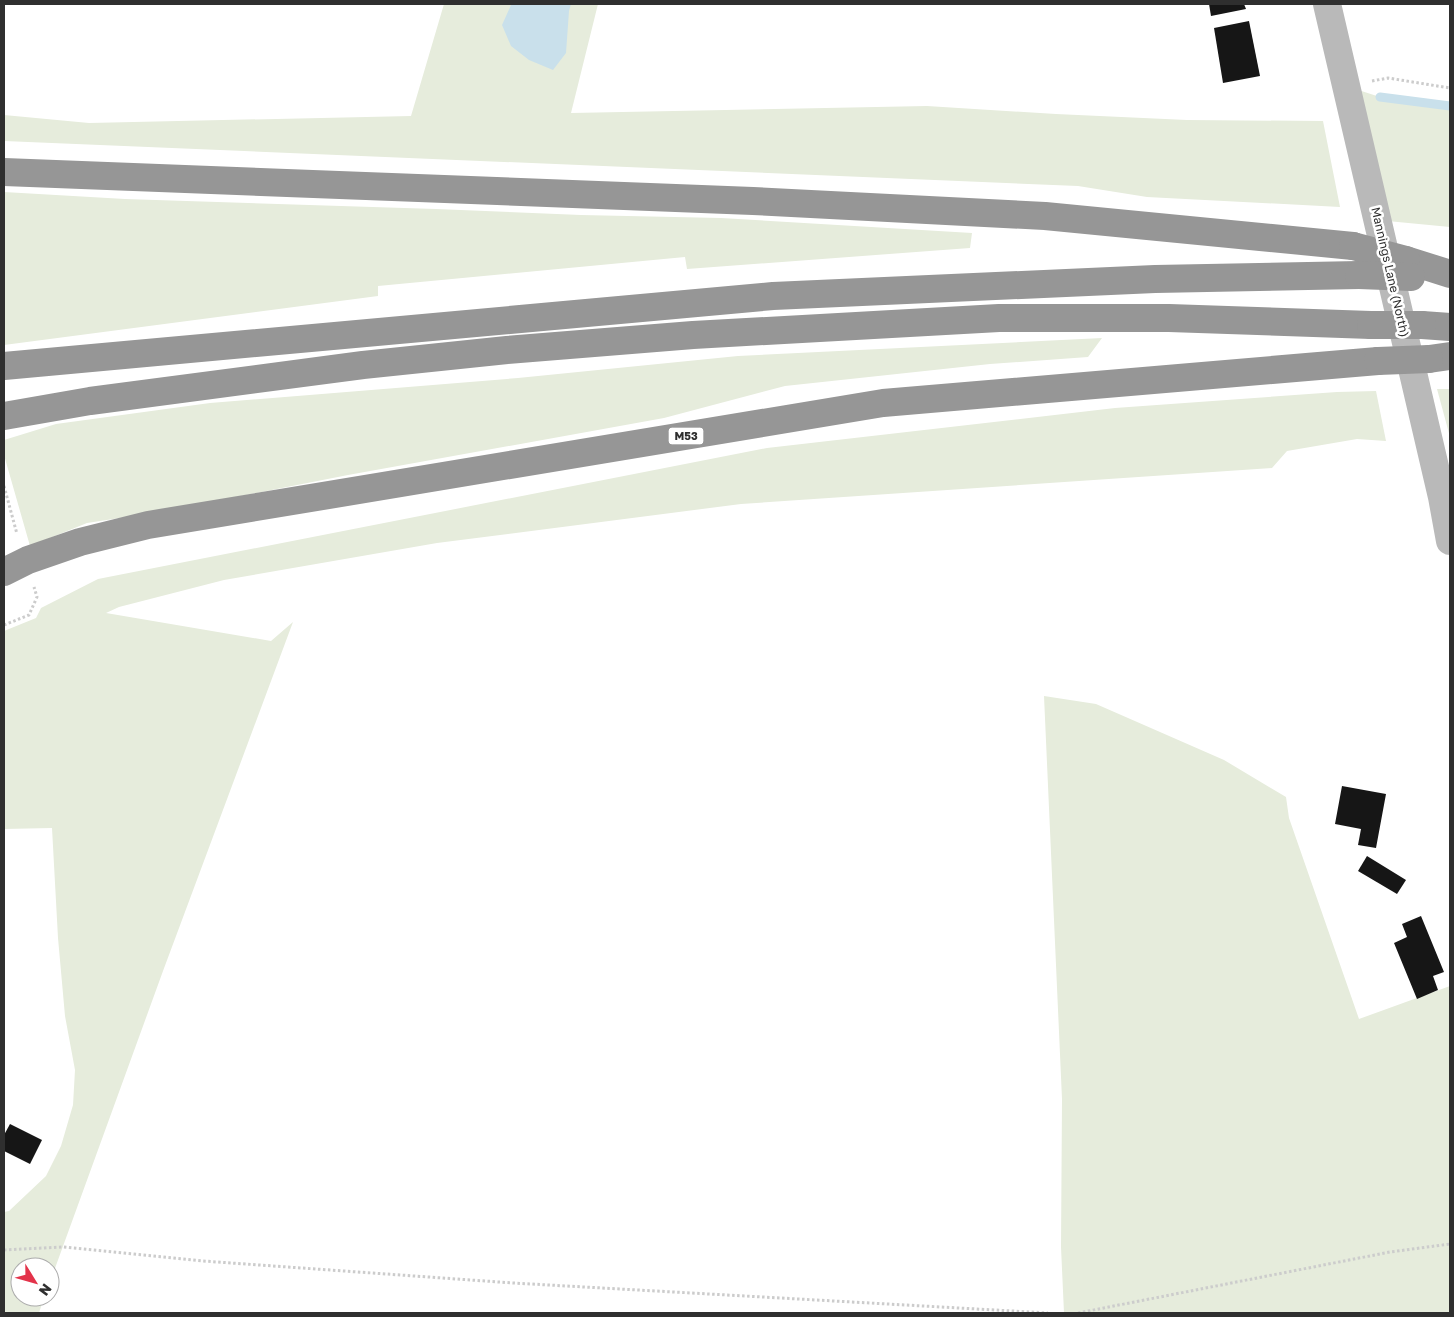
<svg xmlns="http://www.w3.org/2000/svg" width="1454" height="1317" font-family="'Golos Text',sans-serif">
	<rect width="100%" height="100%" fill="#fff"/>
	<g fill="#e6ecdc">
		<path d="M444 4H598L571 113 927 106 1056 114 1187 120 1323 121 1340 207 1147 197 1078 186 4 141V115L89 123 411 116Z"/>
		<path d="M1346 86 1380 97 1450 106V227L1377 220Z"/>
		<path d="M4 192 125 199 436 209 581 215 721 218 972 233 970 248 687 269 685 257 378 286V296L4 345Z"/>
		<path d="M1102 338 1088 357 990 364 785 386 664 418 348 475 159 512 87 523 30 546 4 455V440L56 424 210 403 518 378 738 356Z"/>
		<path d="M1437 389H1450V437Z"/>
		<path d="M1376 391 1386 441 1357 439 1287 451 1272 468 741 504 437 543 224 580 119 607 106 613 271 641 293 622 163 971 50 1282V1267H20V1297H44L39 1313H4V1212L9 1211 46 1176 61 1146 73 1105 75 1070 65 1016 58 938 52 828 4 829V631L36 618 41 608 98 579 767 448 1115 408 1337 392Z"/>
		<path d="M1044 696 1096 704 1224 760 1286 797 1289 818 1359 1019 1450 986V1313H1064L1061 1247 1062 1099Z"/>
	</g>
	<path fill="#c9e0eb" d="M532 4H571L569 11 566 53 553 70 529 60 511 46 502 25 511 5Z"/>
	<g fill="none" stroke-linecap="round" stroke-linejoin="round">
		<path stroke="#c9e0eb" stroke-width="9" d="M1380 97 1450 106"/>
	</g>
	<g fill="#161616">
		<path d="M1209 4H1244L1246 9 1211 16Z"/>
		<path d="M1249 21 1260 76 1223 83 1214 28Z"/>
		<path d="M1342 786 1386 794 1376 848 1358 845 1361 829 1335 824Z"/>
		<path d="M1367 856 1406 880 1397 894 1358 871Z"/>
		<path d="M1421 916 1444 972 1433 976 1438 990 1417 999 1394 943 1407 937 1402 924Z"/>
		<path d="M10 1124 42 1140 30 1164 4 1151V1135Z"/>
	</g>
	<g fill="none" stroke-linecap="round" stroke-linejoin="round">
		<g stroke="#ccc" stroke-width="3" stroke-dasharray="2.5 2.5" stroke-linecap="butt">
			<path d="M1372 81 1388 78 1450 88"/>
			<path d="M4 486 17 534"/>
			<path d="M4 625 29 615 37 597 34 587"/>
			<path d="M4 1250 63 1247 203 1261 513 1283 1048 1313"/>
			<path d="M1078 1313 1390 1252 1450 1244"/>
		</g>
		<path stroke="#b9b9b9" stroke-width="28" d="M1327 4 1442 497 1450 541"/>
		<g stroke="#969696" stroke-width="28">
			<path d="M4 172 753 201 1045 216 1353 246"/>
			<path d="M1406 260 1450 274"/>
			<path d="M1422 325 1450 327"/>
			<path d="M1429 359 1450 356"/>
			<path d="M4 366 773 296 1155 279 1359 275"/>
			<path d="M4 416 90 401 363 365 507 350 693 335 999 318H1169L1371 325"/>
			<path d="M4 572 28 560 80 542 148 525 883 403 1378 361"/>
		</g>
		<g stroke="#969696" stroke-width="28">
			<path d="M1353 246 1406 260"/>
			<path d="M1359 275 1411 277"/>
			<path d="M1371 325H1422"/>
			<path d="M1378 361 1429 359"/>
		</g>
	</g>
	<g text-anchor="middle" stroke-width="5" stroke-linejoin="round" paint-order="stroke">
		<rect fill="#fff" stroke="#6d6d6d" stroke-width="1" x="668.5" y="427.5" width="35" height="17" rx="4"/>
		<g font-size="11" font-weight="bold" fill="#2f2f2f">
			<text x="686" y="440">M53</text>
		</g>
		<g font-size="12" fill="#2f2f2f" stroke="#fff">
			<text transform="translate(1390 272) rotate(77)" y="4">Mannings Lane (North)</text>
		</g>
	</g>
	<rect width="1454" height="1317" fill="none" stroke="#2f2f2f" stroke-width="10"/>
	<g transform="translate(35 1282) rotate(127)"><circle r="24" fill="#ffffff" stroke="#acacac"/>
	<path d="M0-4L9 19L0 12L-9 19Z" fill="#e3334a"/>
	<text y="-8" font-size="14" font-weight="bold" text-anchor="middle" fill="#2f2f2f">N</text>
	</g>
</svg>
